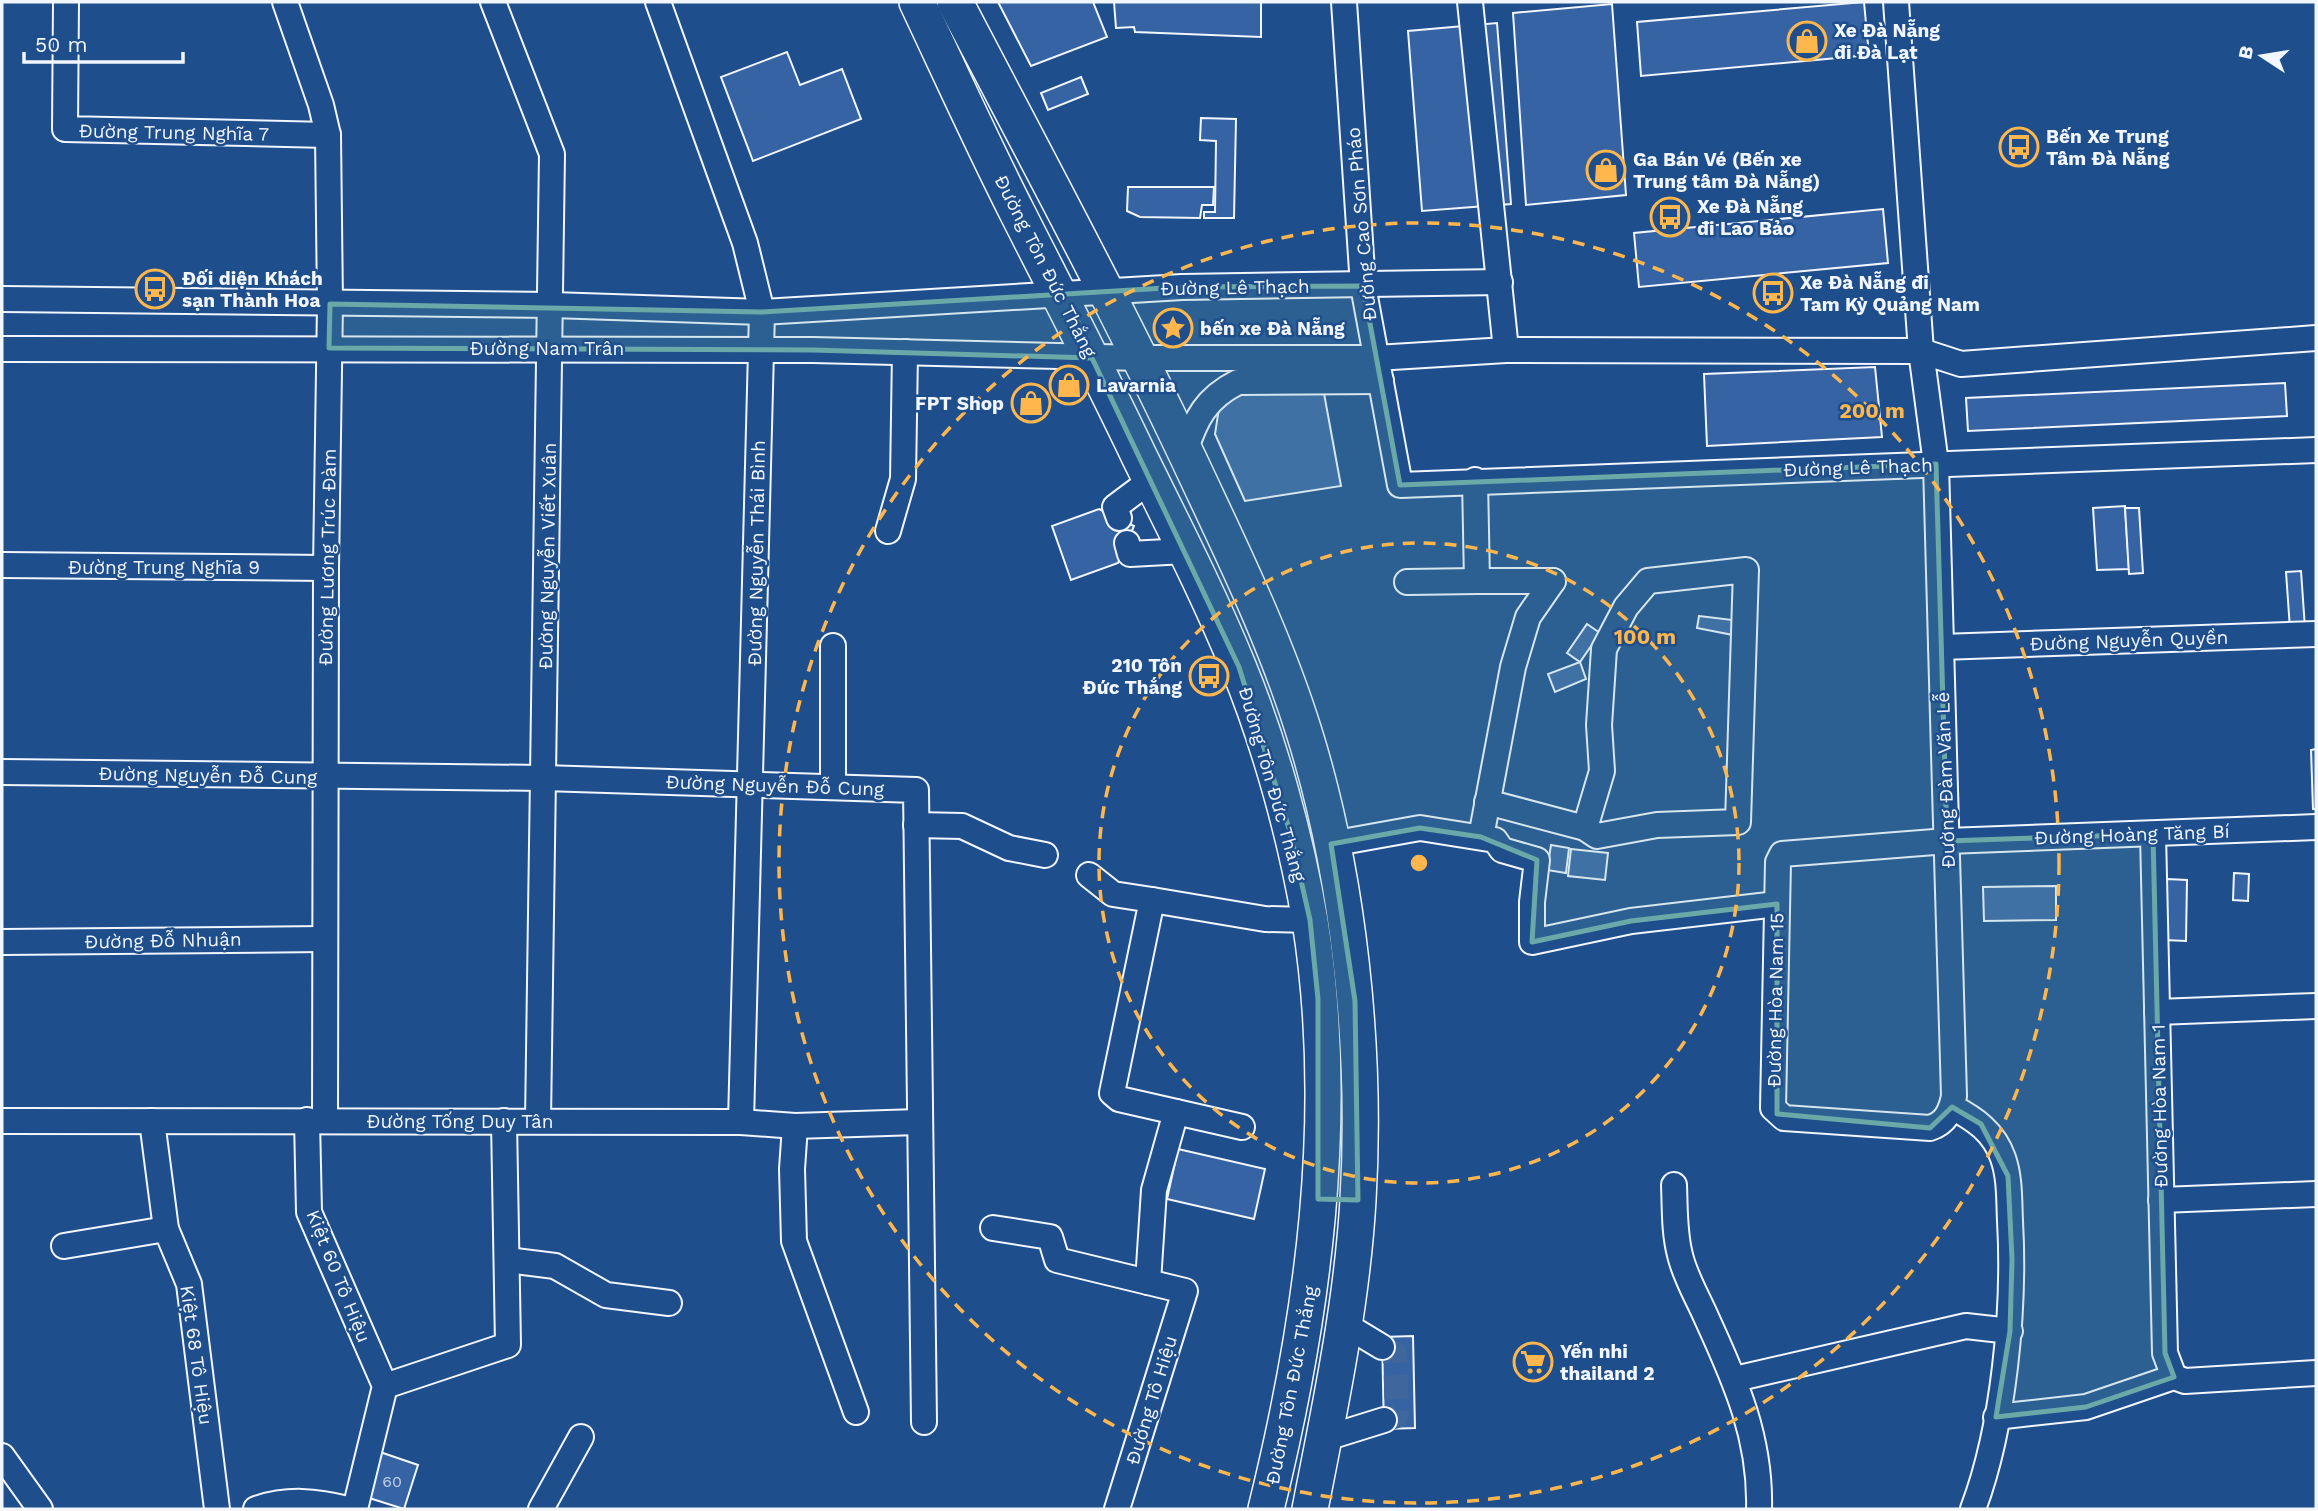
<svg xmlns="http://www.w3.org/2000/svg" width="2318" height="1511" font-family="'Work Sans',sans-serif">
	<rect width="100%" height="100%" fill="#1f4e8c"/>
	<g fill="#3563a3" stroke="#f2f6ff" stroke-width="2">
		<path d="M998 2H1093L1107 37 1031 66Z"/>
		<path d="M1114 2H1261V37L1135 32 1134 27 1116 28Z"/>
		<path d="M1864 2 1869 55 1641 76 1637 22Z"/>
		<path d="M1612 4 1626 195 1526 205 1513 13Z"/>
		<path d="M1497 23 1511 204 1422 211 1408 31Z"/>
		<path d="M787 52 800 85 842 69 861 119 753 161 721 77Z"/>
		<path d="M1081 77 1088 94 1048 110 1041 93Z"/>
		<path d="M1201 118 1236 119 1234 218H1204V212H1215L1216 141 1200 140Z"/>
		<path d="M1128 187H1214L1213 205H1202L1200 218 1140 217 1127 211Z"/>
		<path d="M1883 209 1888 263 1639 287 1634 233Z"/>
		<path d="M1875 367 1882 437 1707 446 1704 374Z"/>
		<path d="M2285 383 2287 416 1968 431 1966 398Z"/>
		<path d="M1246 386 1323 388 1341 486 1245 501 1215 434 1219 408Z"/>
		<path d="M2125 506 2129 569 2097 570 2093 508Z"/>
		<path d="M2125 508H2139L2143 573 2129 574Z"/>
		<path d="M1099 509 1134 526 1118 563 1071 580 1052 526Z"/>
		<path d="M2301 571 2305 628 2290 629 2286 572Z"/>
		<path d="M1699 616 1741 621 1738 636 1697 628Z"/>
		<path d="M1587 624 1600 633 1580 662 1567 653Z"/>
		<path d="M1580 662 1586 679 1555 692 1548 674Z"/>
		<path d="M2316 749V809H2313L2311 750Z"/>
		<path d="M1551 845 1569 848 1566 873 1547 870Z"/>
		<path d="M1571 849 1608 853 1605 880 1568 876Z"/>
		<path d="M2234 873 2249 874 2248 901 2233 900Z"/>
		<path d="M2167 879 2187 880 2186 941 2165 940Z"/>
		<path d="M2056 886V920L1984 921 1983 887Z"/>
		<path d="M1178 1149 1265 1169 1254 1219 1167 1199Z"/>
		<path d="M1413 1336 1415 1428 1384 1429 1382 1337Z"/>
		<path d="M380 1452 418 1465 404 1509 366 1497Z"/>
	</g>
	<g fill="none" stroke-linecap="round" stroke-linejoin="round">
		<path stroke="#3f679d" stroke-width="24" stroke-dasharray="24 12" stroke-linecap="butt" d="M1382 1347 1395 1354 1397 1416 1384 1420"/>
		<defs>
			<g id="minor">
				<path d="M66 2 65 129 328 135"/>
				<path d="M285 2 321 105 328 135 330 304 326 568 325 1120"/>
				<path d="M493 2 552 154 538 1121"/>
				<path d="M658 2 745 243 762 312 741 1122"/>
				<path d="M1344 2 1363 286 1400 485 2316 450"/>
				<path d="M1470 2 1506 350"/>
				<path d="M2 299 552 305 762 312 1182 287 1500 282"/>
				<path d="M2316 338 1961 364 1921 351 1936 464 1945 789 1954 1096C1951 1111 1946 1123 1930 1128L1784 1118 1773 1108 1778 862 1782 854 1947 841 2316 827"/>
				<path d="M2 349 813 350 1142 358H1376L1506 350 1921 351 1896 2"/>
				<path d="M1185 451C1196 418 1206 398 1238 382L1381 381"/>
				<path d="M1475 480 1477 581H1553"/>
				<path d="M1119 518 1115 507 1151 480"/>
				<path d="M888 531 903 479 905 352"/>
				<path d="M1127 543 1130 554 1185 551"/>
				<path d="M2 565 326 568"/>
				<path d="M1407 582 1477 581"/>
				<path d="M1941 647 2316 634"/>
				<path d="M2 772 543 778 916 790 924 1422"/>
				<path d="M833 787V646"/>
				<path d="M1487 802 1585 828 1602 771 1599 725 1604 649 1626 607 1648 581 1746 570 1738 822 1657 825 1597 836 1585 828"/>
				<path d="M916 825 962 826 1009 848 1045 855"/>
				<path d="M2153 834 2165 1353 2174 1377"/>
				<path d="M1481 837 1513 667 1528 617 1553 581"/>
				<path d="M1331 844 1420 828 1495 840 1502 850 1537 860 1532 902V942L1631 921 1777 904"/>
				<path d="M1089 875 1113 894 1152 900 1112 1093 1119 1099 1242 1127"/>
				<path d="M1152 900 1265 919 1310 920"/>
				<path d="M2 942 324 939"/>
				<path d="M2157 1012 2316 1006"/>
				<path d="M1952 1107C1975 1119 1994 1132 2003 1158 2010 1178 2009 1200 2010 1221 2015 1308 2004 1427 1973 1509"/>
				<path d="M307 1120 309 1212 385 1386 355 1509"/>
				<path d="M2 1121 741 1122 795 1126 918 1122"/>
				<path d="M152 1121 166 1229 189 1284 217 1509"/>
				<path d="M795 1126 792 1169 794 1241 856 1412"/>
				<path d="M1674 1185C1675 1208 1674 1232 1680 1255 1685 1277 1698 1298 1707 1319 1736 1382 1761 1439 1759 1509"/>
				<path d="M2161 1200 2316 1194"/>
				<path d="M993 1228 1050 1237 1057 1260 1185 1291 1117 1509"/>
				<path d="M64 1246 166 1229"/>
				<path d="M507 1260 555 1266 606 1295 669 1303"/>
				<path d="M1148 1282 1154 1190 1176 1112"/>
				<path d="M1344 1324 1382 1347"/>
				<path d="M1735 1379 1966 1326 2010 1331"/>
				<path d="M385 1386 508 1345 504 1121"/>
				<path d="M1996 1417 2086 1407 2174 1377 2185 1381 2316 1373"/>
				<path d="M1323 1439 1384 1420"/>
				<path d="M2 1456 40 1509"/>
				<path d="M256 1509C287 1498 317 1501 348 1509"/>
				<path d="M541 1509 581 1437"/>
			</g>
			<g id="highway">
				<path d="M917 2C950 72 982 143 1017 212 1058 293 1100 374 1139 456 1173 525 1209 595 1238 666 1270 744 1296 838 1310 921 1341 1116 1313 1319 1266 1509"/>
				<path d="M955 2C1038 161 1123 318 1199 481 1238 564 1277 645 1304 732 1349 876 1367 1050 1358 1200 1352 1304 1330 1407 1310 1509"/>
			</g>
		</defs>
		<use href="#minor" stroke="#f2f6ff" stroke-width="28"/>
		<use href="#highway" stroke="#f2f6ff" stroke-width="38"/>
		<use href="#minor" stroke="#1f4e8c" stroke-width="24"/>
		<use href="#highway" stroke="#1f4e8c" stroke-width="35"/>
	</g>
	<path fill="#6aa9a8" fill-opacity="0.2" stroke="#6aa9a8" stroke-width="5" stroke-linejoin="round" d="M1363 286 1400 485 1936 464 1947 841 2153 834 2165 1353 2174 1377 2086 1407 1996 1417 2010 1331 2012 1259 2008 1176 1981 1124 1952 1107 1930 1128 1777 1114V904L1631 921 1532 942 1537 860 1481 837 1420 828 1331 844 1355 1001 1358 1200 1318 1199V999L1310 920 1290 832 1239 667 1092 358 813 350 329 348 330 304 762 312 1182 287Z"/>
	<g fill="none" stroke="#ffb74d" stroke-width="3.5" stroke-dasharray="12 9">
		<circle cx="1419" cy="863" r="320"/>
		<circle cx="1419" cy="863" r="640"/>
	</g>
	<defs>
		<symbol id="shop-ring" viewBox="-11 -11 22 22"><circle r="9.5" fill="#1f4e8c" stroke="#ffb74d" stroke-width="1.5"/><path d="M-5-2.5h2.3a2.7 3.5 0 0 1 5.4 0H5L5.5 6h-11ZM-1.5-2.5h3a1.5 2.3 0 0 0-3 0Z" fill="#ffb74d"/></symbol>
		<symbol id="bus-ring" viewBox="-11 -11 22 22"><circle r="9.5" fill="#1f4e8c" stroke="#ffb74d" stroke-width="1.5"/><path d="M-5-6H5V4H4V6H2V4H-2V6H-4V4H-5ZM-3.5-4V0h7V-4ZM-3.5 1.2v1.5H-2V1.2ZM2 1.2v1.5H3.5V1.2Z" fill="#ffb74d"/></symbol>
		<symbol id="sight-ring" viewBox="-11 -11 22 22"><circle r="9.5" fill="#1f4e8c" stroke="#ffb74d" stroke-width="1.5"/><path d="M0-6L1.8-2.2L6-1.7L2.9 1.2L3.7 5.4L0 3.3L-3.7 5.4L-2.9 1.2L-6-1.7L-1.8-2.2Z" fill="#ffb74d"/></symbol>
		<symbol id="supermarket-ring" viewBox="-11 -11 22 22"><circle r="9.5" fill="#1f4e8c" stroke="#ffb74d" stroke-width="1.5"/><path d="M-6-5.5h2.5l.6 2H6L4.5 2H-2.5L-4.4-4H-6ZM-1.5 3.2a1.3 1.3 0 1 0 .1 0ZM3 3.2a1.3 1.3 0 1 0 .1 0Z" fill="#ffb74d"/></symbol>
	</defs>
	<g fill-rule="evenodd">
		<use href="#shop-ring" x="1785" y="19" width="44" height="44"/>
		<use href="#bus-ring" x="1997" y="125" width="44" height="44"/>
		<use href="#shop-ring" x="1584" y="148" width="44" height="44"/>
		<use href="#bus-ring" x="1648" y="195" width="44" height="44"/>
		<use href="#bus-ring" x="133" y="267" width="44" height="44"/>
		<use href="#bus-ring" x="1751" y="271" width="44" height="44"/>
		<use href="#sight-ring" x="1151" y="306" width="44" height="44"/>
		<use href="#shop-ring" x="1047" y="363" width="44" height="44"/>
		<use href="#shop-ring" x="1009" y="381" width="44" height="44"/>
		<use href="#bus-ring" x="1187" y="654" width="44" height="44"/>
		<use href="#supermarket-ring" x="1511" y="1340" width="44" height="44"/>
	</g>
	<g text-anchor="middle" stroke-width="5" stroke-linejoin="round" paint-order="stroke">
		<g font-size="16" fill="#c3d1e8">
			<text x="392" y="1487">60</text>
		</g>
		<g font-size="19" font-weight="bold" fill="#f2f6ff" stroke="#1f4e8c" text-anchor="start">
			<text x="1834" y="37">Xe Đà Nẵng<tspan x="1834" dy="22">đi Đà Lạt</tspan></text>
			<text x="2046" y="143">Bến Xe Trung<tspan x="2046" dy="22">Tâm Đà Nẵng</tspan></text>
			<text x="1633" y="166">Ga Bán Vé (Bến xe<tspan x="1633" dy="22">Trung tâm Đà Nẵng)</tspan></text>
			<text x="1697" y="213">Xe Đà Nẵng<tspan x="1697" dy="22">đi Lao Bảo</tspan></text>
			<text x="182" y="285">Đối diện Khách<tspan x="182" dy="22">sạn Thành Hoa</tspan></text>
			<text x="1800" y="289">Xe Đà Nẵng đi<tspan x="1800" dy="22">Tam Kỳ Quảng Nam</tspan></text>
			<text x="1200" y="335">bến xe Đà Nẵng</text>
			<text x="1096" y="392">Lavarnia</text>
			<text x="1004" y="410" text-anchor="end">FPT Shop</text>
			<text x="1182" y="672" text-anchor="end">210 Tôn<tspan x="1182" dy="22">Đức Thắng</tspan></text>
			<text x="1560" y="1358">Yến nhi<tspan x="1560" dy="22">thailand 2</tspan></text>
		</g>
		<g font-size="19" fill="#f2f6ff" stroke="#1f4e8c">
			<text transform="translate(174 132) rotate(1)" y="7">Đường Trung Nghĩa 7</text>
			<text transform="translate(1361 224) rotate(-95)" y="7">Đường Cao Sơn Pháo</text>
			<text transform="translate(1046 266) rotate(63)" y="7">Đường Tôn Đức Thắng</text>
			<text transform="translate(1235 287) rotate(-1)" y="7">Đường Lê Thạch</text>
			<text x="547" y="355">Đường Nam Trân</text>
			<text transform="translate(1858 467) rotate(-2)" y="7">Đường Lê Thạch</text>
			<text transform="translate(756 553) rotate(-89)" y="7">Đường Nguyễn Thái Bình</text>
			<text transform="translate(547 556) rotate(-89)" y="7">Đường Nguyễn Viết Xuân</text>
			<text transform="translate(327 557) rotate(-89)" y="7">Đường Lương Trúc Đàm</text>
			<text x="164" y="574">Đường Trung Nghĩa 9</text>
			<text transform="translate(2129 640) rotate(-2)" y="7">Đường Nguyễn Quyền</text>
			<text transform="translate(208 775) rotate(1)" y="7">Đường Nguyễn Đỗ Cung</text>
			<text transform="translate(1945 780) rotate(-92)" y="7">Đường Đàm Văn Lễ</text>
			<text transform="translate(1273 784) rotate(74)" y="7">Đường Tôn Đức Thắng</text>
			<text transform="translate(775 785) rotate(2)" y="7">Đường Nguyễn Đỗ Cung</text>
			<text transform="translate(2132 834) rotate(-2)" y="7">Đường Hoàng Tăng Bí</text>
			<text transform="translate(163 940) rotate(-1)" y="7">Đường Đỗ Nhuận</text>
			<text transform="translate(1775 1000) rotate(-89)" y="7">Đường Hòa Nam 15</text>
			<text transform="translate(2159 1106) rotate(-91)" y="7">Đường Hòa Nam 1</text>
			<text x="460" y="1128">Đường Tống Duy Tân</text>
			<text transform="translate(339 1276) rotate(68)" y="7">Kiệt 60 Tô Hiệu</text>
			<text transform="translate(197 1355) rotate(82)" y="7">Kiệt 68 Tô Hiệu</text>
			<text transform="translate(1291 1385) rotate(-79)" y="7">Đường Tôn Đức Thắng</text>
			<text transform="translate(1151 1400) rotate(-73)" y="7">Đường Tô Hiệu</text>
		</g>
	</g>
	<circle cx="1419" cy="863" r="10" fill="#ffb74d" stroke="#1f4e8c" stroke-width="3.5"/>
	<g font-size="21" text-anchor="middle" font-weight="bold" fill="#ffb74d" stroke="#1f4e8c" stroke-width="5" stroke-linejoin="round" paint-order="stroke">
		<text x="1872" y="418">200 m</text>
		<text x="1645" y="644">100 m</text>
	</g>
	<rect width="2318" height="1511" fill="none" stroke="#f2f6ff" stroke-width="7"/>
	<g transform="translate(2262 56) rotate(282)" stroke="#1f4e8c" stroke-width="5" paint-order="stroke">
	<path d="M0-5L12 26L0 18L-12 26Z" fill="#f2f6ff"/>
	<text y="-10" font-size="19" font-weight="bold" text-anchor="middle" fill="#f2f6ff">B</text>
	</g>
	<path d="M24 52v10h159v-10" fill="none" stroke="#f2f6ff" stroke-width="3.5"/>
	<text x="35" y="52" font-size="21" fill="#f2f6ff" stroke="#1f4e8c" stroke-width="5" paint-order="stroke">50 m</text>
</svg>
